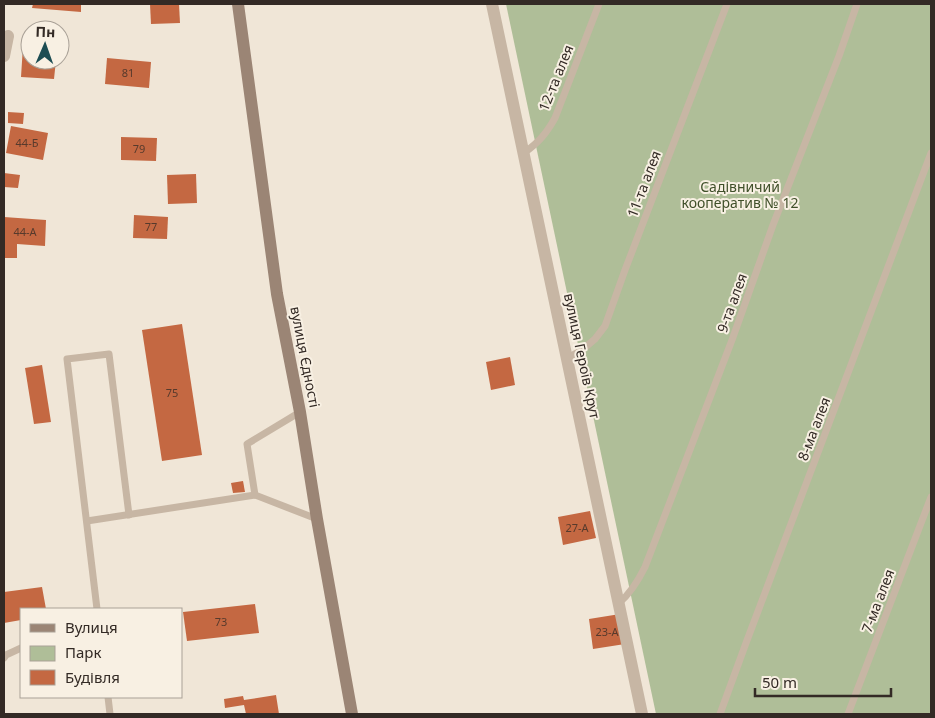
<svg xmlns="http://www.w3.org/2000/svg" width="935" height="718" font-family="'Noto Sans',sans-serif">
	<rect width="100%" height="100%" fill="#f0e6d7"/>
	<path fill="#afbe98" d="M506 4H931V714H656Z"/>
	<g fill="#c46842">
		<path d="M33 4H81V12L32 8Z"/>
		<path d="M150 4H179L180 23 151 24Z"/>
		<path d="M23 46 30 47V60H56L54 79 21 77Z"/>
		<path d="M107 58 151 62 149 88 105 84Z"/>
		<path d="M8 112 24 113 23 124 8 123Z"/>
		<path d="M11 126 48 133 43 160 6 153Z"/>
		<path d="M121 137 157 138 156 161 121 160Z"/>
		<path d="M4 173 20 175 18 188 4 187Z"/>
		<path d="M196 174 197 203 168 204 167 175Z"/>
		<path d="M134 215 168 217 167 239 133 238Z"/>
		<path d="M4 217 46 220 45 246 17 244V258H4Z"/>
		<path d="M182 324 202 455 162 461 142 330Z"/>
		<path d="M510 357 515 385 491 390 486 362Z"/>
		<path d="M42 365 51 422 34 424 25 368Z"/>
		<path d="M243 481 245 492 233 493 231 483Z"/>
		<path d="M590 511 596 538 563 545 558 517Z"/>
		<path d="M42 587 46 609H21V620L4 623V592Z"/>
		<path d="M255 604 259 633 187 641 183 612Z"/>
		<path d="M620 614 625 644 593 649 589 619Z"/>
		<path d="M276 695 279 714H246L244 705 225 708 224 699 243 696 244 700Z"/>
	</g>
	<g fill="none" stroke-linecap="round" stroke-linejoin="round">
		<g stroke="#c7b6a4" stroke-width="7">
			<path d="M524 153C539 142 546 134 555 118L599 4"/>
			<path d="M567 358 582 350 595 339 605 326 625 270 727 4"/>
			<path d="M300 412 247 444 255 495 317 519"/>
			<path d="M87 521 255 495"/>
			<path d="M619 603C631 593 638 581 645 567L732 340 773 225 839 56 857 4"/>
			<path d="M97 609 67 359 109 354 129 515"/>
			<path d="M4 658 6 655 21 648"/>
			<path d="M108 697 110 714"/>
			<path d="M720 714 746 643 931 153"/>
			<path d="M848 714 931 497"/>
		</g>
		<g stroke="#c7b6a4" stroke-width="12">
			<path d="M492 4 642 714"/>
			<path d="M4 56 8 36"/>
		</g>
		<path stroke="#9b8575" stroke-width="12" d="M238 4 277 294 300 412 317 519 352 714"/>
	</g>
	<g text-anchor="middle" stroke-width="4" stroke-linejoin="round" paint-order="stroke">
		<g font-size="11" fill="#573a2c">
			<text x="128" y="77">81</text>
			<text x="27" y="147">44-Б</text>
			<text x="139" y="153">79</text>
			<text x="151" y="231">77</text>
			<text x="25" y="236">44-А</text>
			<text x="172" y="397">75</text>
			<text x="577" y="532">27-А</text>
			<text x="221" y="626">73</text>
			<text x="607" y="636">23-А</text>
		</g>
		<g font-size="14" fill="#332a25" stroke="#f8f0e3">
			<text transform="translate(556 78) rotate(-68)" y="5">12-та алея</text>
			<text transform="translate(644 184) rotate(-69)" y="5">11-та алея</text>
			<text transform="translate(732 303) rotate(-70)" y="5">9-та алея</text>
			<text transform="translate(582 356) rotate(78)" y="5">вулиця Героїв Крут</text>
			<text transform="translate(305 357) rotate(79)" y="5">вулиця Єдності</text>
			<text transform="translate(814 429) rotate(-69)" y="5">8-ма алея</text>
			<text transform="translate(878 601) rotate(-69)" y="5">7-ма алея</text>
		</g>
		<g font-size="14" fill="#40502a" stroke="#f8f0e3">
			<text x="740" y="192">Садівничий<tspan x="740" dy="16">кооператив № 12</tspan></text>
		</g>
	</g>
	<rect width="935" height="718" fill="none" stroke="#332a25" stroke-width="10"/>
	<rect x="20" y="608" width="162" height="90" fill="#f8f0e3" stroke="#a9a197"/>
	<rect x="30" y="624" width="25" height="8" fill="#9b8575" stroke="#a9a197"/>
	<text x="65" y="633" font-size="15" fill="#332a25">Вулиця</text>
	<rect x="30" y="646" width="25" height="15" fill="#afbe98" stroke="#a9a197"/>
	<text x="65" y="658" font-size="15" fill="#332a25">Парк</text>
	<rect x="30" y="670" width="25" height="15" fill="#c46842" stroke="#a9a197"/>
	<text x="65" y="683" font-size="15" fill="#332a25">Будівля</text>
	<g transform="translate(45 45) rotate(2)"><circle r="24" fill="#f8f0e3" stroke="#a9a197"/>
	<path d="M0-4L9 19L0 12L-9 19Z" fill="#1c4d53"/>
	<text y="-8" font-size="14" font-weight="bold" text-anchor="middle" fill="#332a25">Пн</text>
	</g>
	<path d="M755 688v8h136v-8" fill="none" stroke="#332a25" stroke-width="2.5"/>
	<text x="762" y="688" font-size="15" fill="#332a25" stroke="#f8f0e3" stroke-width="4" paint-order="stroke">50 m</text>
</svg>
